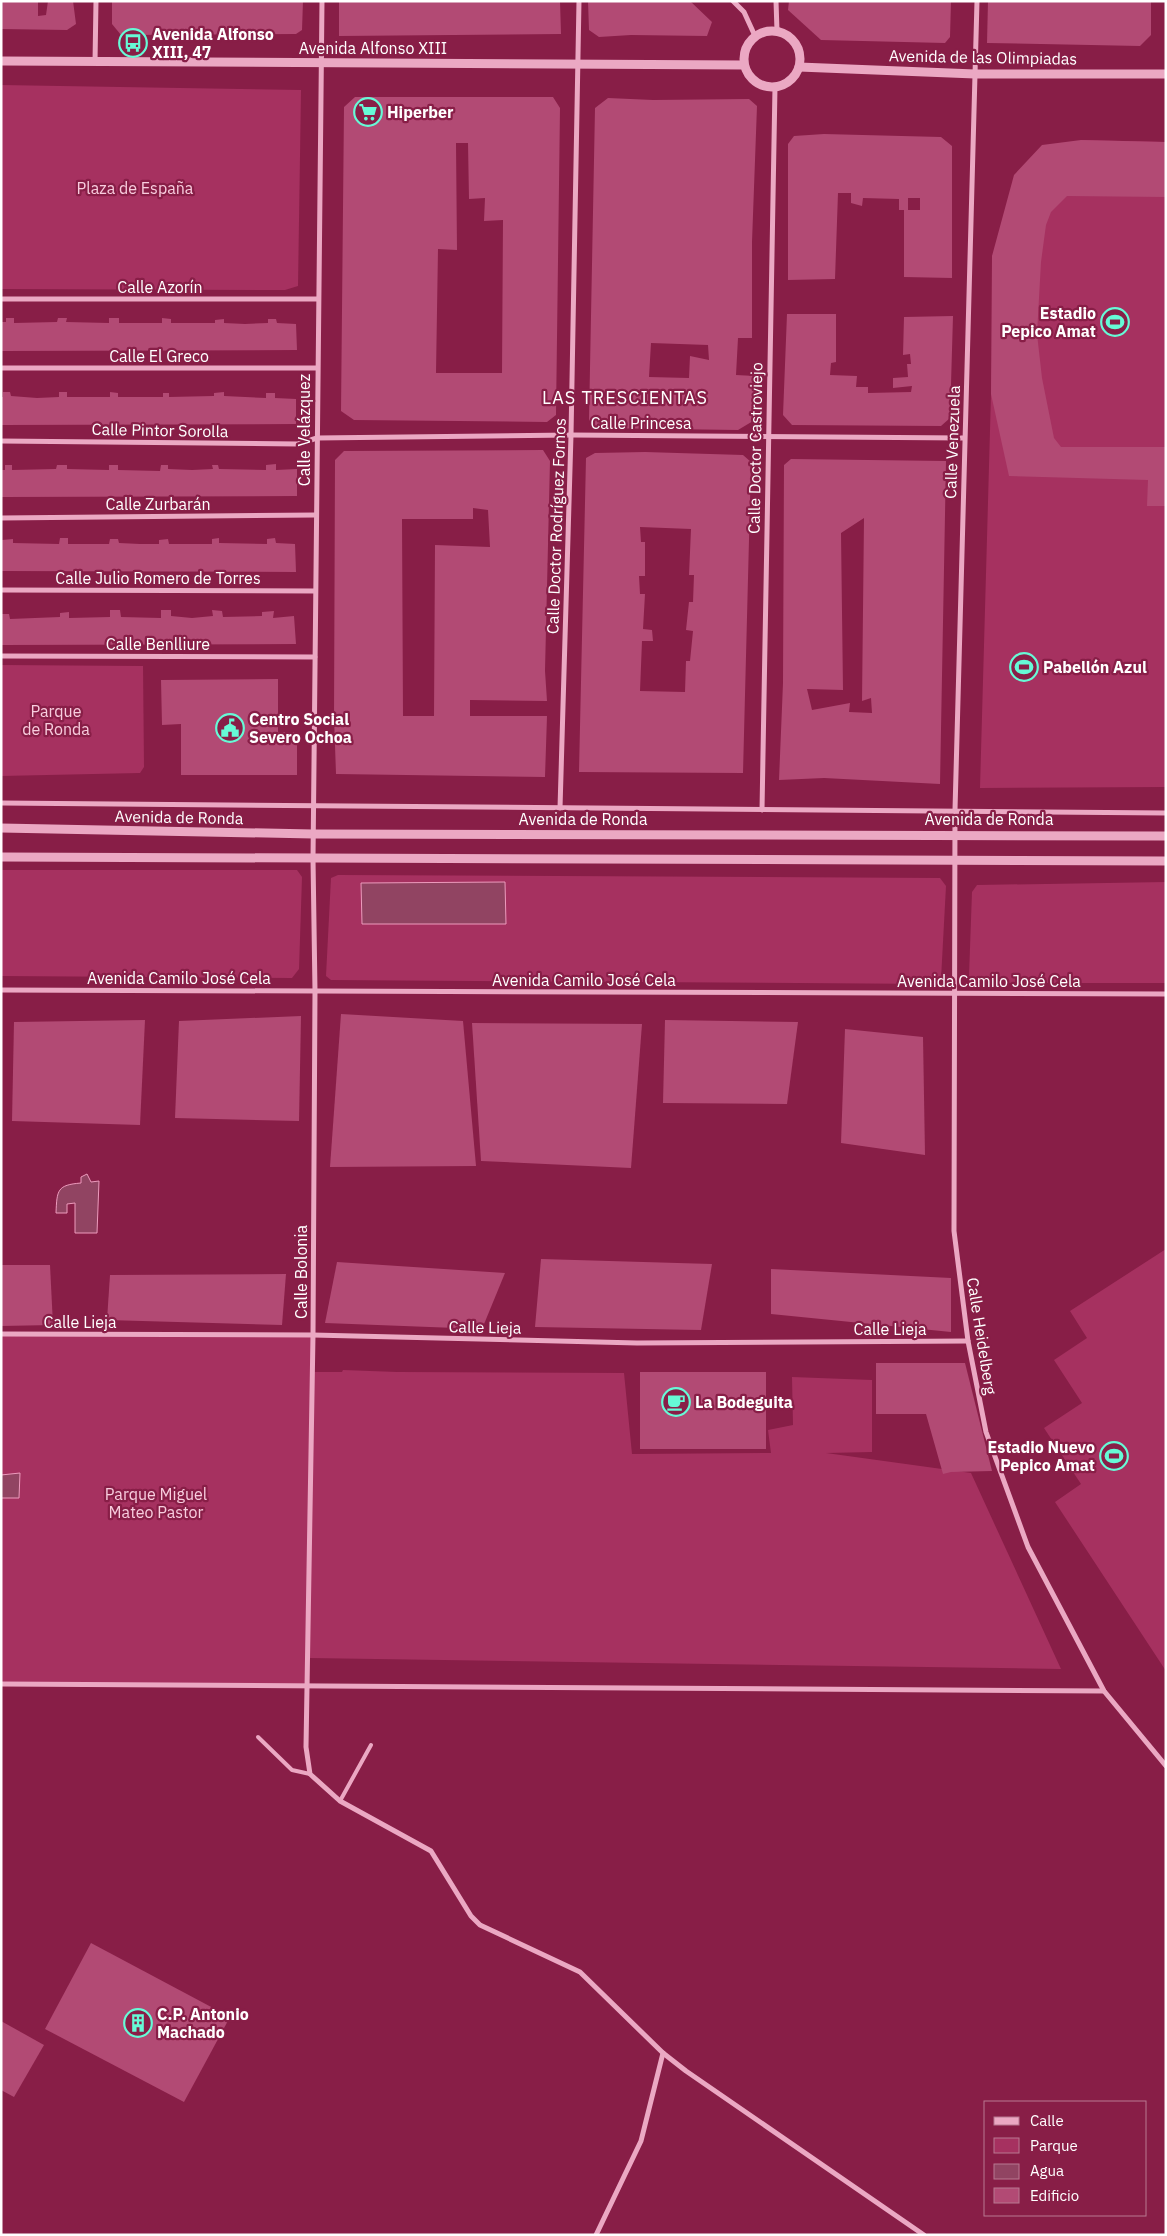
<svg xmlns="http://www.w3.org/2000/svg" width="1167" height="2236" font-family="'IBM Plex Sans',sans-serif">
	<rect width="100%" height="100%" fill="#881e47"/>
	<g fill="#a63160">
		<path d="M1 85 301 90 298 286 285 290 1 289Z"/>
		<path d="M1081 140 1166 142V787L980 788 992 359V256Z"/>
		<path d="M1 665 143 666 144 767 140 773 1 776Z"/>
		<path d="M1 870H297L302 877 299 969 292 978 1 976Z"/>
		<path d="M338 875 940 878 946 886 941 979 937 984 331 980 326 976 331 878Z"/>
		<path d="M1166 882V983H974L969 976 972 892 977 885Z"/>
		<path d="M1166 1249V1671L1055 1502 1081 1484 1044 1428 1082 1403 1054 1360 1087 1338 1070 1311Z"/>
		<path d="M1 1334 313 1335V1372H342L343 1370 397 1372 624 1373 632 1454 771 1453 768 1430 793 1425 792 1377 872 1380V1452L826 1453 971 1473 1061 1669 309 1658 308 1685 1 1684Z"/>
	</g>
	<g fill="#914462" stroke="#ed9bbd">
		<path d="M505 882 506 924H362L361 883Z"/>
		<path d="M87 1174 91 1182 99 1181 97 1233H75V1203L67 1204V1213H56C57 1190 57 1185 81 1183V1177Z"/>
		<path d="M20 1473 19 1498H1V1475Z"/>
	</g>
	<g fill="#b24a74" fill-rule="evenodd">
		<path d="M1 1H38V16L46 15 48 1H73L76 24 67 30 1 29Z"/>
		<path d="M112 1H303L302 30 296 34 121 35 112 24Z"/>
		<path d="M339 1H560L561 34 339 36Z"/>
		<path d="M588 1H690L712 22 707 36 631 35 599 37 589 30Z"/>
		<path d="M789 1H951L950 37 945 43 821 40 788 10Z"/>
		<path d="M988 1H1151V35L1140 46 987 43Z"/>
		<path d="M355 97H553L560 108 556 415 547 422 354 420 341 411 344 107ZM456 143H468L469 199 485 198 484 221 503 220 502 373H436L438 249 457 250Z"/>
		<path d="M608 98 653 100 749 99 757 106 752 242V338H738L736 375 755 376 753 421 738 430 596 428 589 420 595 108ZM651 343 708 345 709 360 690 356 689 378 649 377Z"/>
		<path d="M824 134 941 137 952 146V278L904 277V210H899V199L863 198 862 206 851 203V193H838L835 279 788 280V144L794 136ZM908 198H920V210H908Z"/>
		<path d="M1081 140 1166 142V197L1067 196 1051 212 1046 225 1041 262 1037 334 1042 378 1054 438 1061 447H1166V506H1147L1148 480 1009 476 991 394 992 256 1014 175 1042 145Z"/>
		<path d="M787 314H836V362L831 363 830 375 857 376 856 387H868V393L911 392 912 386 893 388V378L908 377 907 364H911L910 354 903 355 904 317 953 316 950 418 941 426 792 425 783 415Z"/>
		<path d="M6 318H14V323L57 322 58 318H67L66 322 109 323V318H119V323H162V318L171 319V323H215V320L224 319V323L245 324 268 323V319H276L277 323 296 324 297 350 1 351V322H6Z"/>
		<path d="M3 392H10L11 396 37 398 59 397V392H67V397H110V392L118 393V397H163V393H169V397L214 396V393L224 392V396L266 398V393H275V398L296 399V424L1 425V397H3Z"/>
		<path d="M543 450 550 461 545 671 547 701 470 700V716H547L545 777 336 774 334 717 335 460 344 451ZM473 508 488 510 490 547 435 545 434 716H403L402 519H473Z"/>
		<path d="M645 452 743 455 751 462 743 773 579 772 586 458 595 453ZM640 527 691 529 689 575H694L693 602H689L686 630 693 631 690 661H686L685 692 640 691 642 641H653L652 630 643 629 645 594H640L639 576H645V542H641Z"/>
		<path d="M791 459 946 461 940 784 824 778 779 780 783 683 784 465ZM864 518 862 701 871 698 872 713 849 712 850 703 812 710 807 689 843 690 841 533Z"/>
		<path d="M276 464V470L297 469V496L1 497V470H5V465H12V470L56 469 57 465H67V469L109 470V465H118V470L160 471 161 465H168V469L192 470 213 469 212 465H218L219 469 266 470V465Z"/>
		<path d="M60 538H68V544H109L110 539H118L119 543 140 544H159V540L168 539 169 544H212V539L219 538V543L267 544V539L275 538 276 543 295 544 296 572 1 571 2 540 13 539V543L59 544Z"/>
		<path d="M110 610H120L121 617 161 618V610H171V616L192 618 213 616 212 610 222 611 223 617 262 616V612L274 611 273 618 294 616 296 644 1 645V614H9L10 619 60 617V613L69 612V618L110 617Z"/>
		<path d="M278 679V732H297V775H181V724L162 725 161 680Z"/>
		<path d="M341 1014 463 1021 476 1166 330 1167Z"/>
		<path d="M301 1016 299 1121 175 1118 179 1021Z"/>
		<path d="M145 1020 140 1125 12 1121 14 1022Z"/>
		<path d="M665 1020 798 1022 787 1104 663 1103Z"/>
		<path d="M472 1023 642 1024 631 1168 481 1161Z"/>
		<path d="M845 1029 923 1037 925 1155 841 1143Z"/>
		<path d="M541 1259 712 1264 701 1330 535 1327Z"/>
		<path d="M337 1262 505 1273 482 1329 325 1323Z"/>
		<path d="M1 1265H50L53 1325 1 1326Z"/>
		<path d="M771 1269 951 1278V1332L771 1314Z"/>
		<path d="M286 1274 282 1325 107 1320 110 1275Z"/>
		<path d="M876 1363H965L992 1471 951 1472 943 1474 926 1414H876Z"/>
		<rect x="640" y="1372" width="126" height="77"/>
		<path d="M91 1943 230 2017 184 2102 45 2029Z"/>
		<path d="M1 2021 44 2045 14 2097 1 2090Z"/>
	</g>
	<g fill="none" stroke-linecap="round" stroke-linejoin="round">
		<g stroke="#eba8c3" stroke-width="4">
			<path d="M258 1737 292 1770 310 1774"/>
			<path d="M340 1801 371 1745"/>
		</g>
		<g stroke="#eba8c3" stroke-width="5">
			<path d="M322 1 313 859 315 991 313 1335 306 1747 310 1774 340 1801 431 1851 471 1916 480 1925 580 1972 663 2053 686 2071 924 2235"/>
			<path d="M733 1 744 12 755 36"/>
			<path d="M776 1 777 31"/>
			<path d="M977 1 955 810 954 1231 968 1341 986 1432 1028 1547 1104 1691 1166 1766"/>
			<path d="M95 62 96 1"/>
			<path d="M1 299H318"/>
			<path d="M1 368H317"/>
			<path d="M1 441 298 444 317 438 571 435 964 438"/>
			<path d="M1 518 316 515"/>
			<path d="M1 590 315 591"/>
			<path d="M1 656 315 657"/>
			<path d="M1 803 1166 813"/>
			<path d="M560 808 571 435 579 1"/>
			<path d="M762 810 775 87"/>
			<path d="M1 990 1166 994"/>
			<path d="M1 1334 313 1335 637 1343 968 1341"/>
			<path d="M1 1684 1104 1691"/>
			<path d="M596 2235 641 2141 663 2053"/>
		</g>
		<g stroke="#eba8c3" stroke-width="9">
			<circle cx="772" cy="59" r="28"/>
			<path d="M1 61 744 65"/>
			<path d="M799 67 975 74H1166"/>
			<path d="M1 828 313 834 1166 836"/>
			<path d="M1 857 1166 861"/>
		</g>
	</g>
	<defs>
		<symbol id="bus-ring" viewBox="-11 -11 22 22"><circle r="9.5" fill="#881e47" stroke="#66fad6" stroke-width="1.5"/><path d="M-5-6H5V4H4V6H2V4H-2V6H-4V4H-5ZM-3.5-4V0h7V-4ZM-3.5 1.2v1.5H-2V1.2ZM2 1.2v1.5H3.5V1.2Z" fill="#66fad6"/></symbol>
		<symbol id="supermarket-ring" viewBox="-11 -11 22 22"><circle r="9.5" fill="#881e47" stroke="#66fad6" stroke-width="1.5"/><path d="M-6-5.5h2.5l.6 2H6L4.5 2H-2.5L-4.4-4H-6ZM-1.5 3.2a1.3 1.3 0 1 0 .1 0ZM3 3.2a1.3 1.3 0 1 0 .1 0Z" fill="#66fad6"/></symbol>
		<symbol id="stadium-ring" viewBox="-11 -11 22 22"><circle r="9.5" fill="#881e47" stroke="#66fad6" stroke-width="1.5"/><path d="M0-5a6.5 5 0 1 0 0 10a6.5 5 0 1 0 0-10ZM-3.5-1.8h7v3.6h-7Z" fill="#66fad6"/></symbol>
		<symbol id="civic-ring" viewBox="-11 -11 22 22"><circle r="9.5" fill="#881e47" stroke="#66fad6" stroke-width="1.5"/><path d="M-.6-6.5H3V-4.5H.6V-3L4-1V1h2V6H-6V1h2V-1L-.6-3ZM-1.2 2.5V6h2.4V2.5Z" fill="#66fad6"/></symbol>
		<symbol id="cafe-ring" viewBox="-11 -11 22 22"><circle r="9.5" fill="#881e47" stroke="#66fad6" stroke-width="1.5"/><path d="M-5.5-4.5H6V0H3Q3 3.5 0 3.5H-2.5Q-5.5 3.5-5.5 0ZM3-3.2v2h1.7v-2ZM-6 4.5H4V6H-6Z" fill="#66fad6"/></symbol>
		<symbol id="building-ring" viewBox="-11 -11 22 22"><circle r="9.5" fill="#881e47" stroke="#66fad6" stroke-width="1.5"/><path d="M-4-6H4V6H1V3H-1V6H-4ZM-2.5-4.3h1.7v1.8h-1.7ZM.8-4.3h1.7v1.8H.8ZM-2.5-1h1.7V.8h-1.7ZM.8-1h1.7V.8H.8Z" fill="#66fad6"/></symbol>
	</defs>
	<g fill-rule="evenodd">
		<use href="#bus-ring" x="117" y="27" width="32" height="32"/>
		<use href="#supermarket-ring" x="352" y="96" width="32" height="32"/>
		<use href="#stadium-ring" x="1099" y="306" width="32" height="32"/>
		<use href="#stadium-ring" x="1008" y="651" width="32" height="32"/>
		<use href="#civic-ring" x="214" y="712" width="32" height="32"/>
		<use href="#cafe-ring" x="660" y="1386" width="32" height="32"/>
		<use href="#stadium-ring" x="1098" y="1440" width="32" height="32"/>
		<use href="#building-ring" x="122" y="2007" width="32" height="32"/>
	</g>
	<g text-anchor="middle" stroke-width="4.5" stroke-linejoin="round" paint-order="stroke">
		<g font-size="16" font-weight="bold" fill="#fff" stroke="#881e47" text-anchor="start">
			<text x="152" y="40">Avenida Alfonso<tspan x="152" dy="18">XIII, 47</tspan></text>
			<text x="387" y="118">Hiperber</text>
			<text x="1096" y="319" text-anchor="end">Estadio<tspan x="1096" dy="18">Pepico Amat</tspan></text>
			<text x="1043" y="673">Pabellón Azul</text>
			<text x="249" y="725">Centro Social<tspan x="249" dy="18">Severo Ochoa</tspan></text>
			<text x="695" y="1408">La Bodeguita</text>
			<text x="1095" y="1453" text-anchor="end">Estadio Nuevo<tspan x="1095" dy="18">Pepico Amat</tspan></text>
			<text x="157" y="2020">C.P. Antonio<tspan x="157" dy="18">Machado</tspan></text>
		</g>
		<g font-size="16" fill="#fff" stroke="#881e47">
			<text x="373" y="54">Avenida Alfonso XIII</text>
			<text transform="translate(983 57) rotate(1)" y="6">Avenida de las Olimpiadas</text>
			<text x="160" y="293">Calle Azorín</text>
			<text x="159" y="362">Calle El Greco</text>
			<text x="641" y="429">Calle Princesa</text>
			<text transform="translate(160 430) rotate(1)" y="6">Calle Pintor Sorolla</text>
			<text transform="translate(304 430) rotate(-90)" y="6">Calle Velázquez</text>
			<text transform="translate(952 442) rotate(-88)" y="6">Calle Venezuela</text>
			<text transform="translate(755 448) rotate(-89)" y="6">Calle Doctor Castroviejo</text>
			<text x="158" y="510">Calle Zurbarán</text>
			<text transform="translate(556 526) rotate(-88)" y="6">Calle Doctor Rodríguez Fornos</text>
			<text x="158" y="584">Calle Julio Romero de Torres</text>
			<text x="158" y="650">Calle Benlliure</text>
			<text transform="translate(179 817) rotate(1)" y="6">Avenida de Ronda</text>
			<text x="583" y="825">Avenida de Ronda</text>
			<text x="989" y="825">Avenida de Ronda</text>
			<text x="179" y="984">Avenida Camilo José Cela</text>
			<text x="584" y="986">Avenida Camilo José Cela</text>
			<text x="989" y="987">Avenida Camilo José Cela</text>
			<text transform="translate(301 1272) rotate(-90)" y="6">Calle Bolonia</text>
			<text x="80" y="1328">Calle Lieja</text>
			<text transform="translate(485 1327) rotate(1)" y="6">Calle Lieja</text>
			<text x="890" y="1335">Calle Lieja</text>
			<text transform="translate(982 1336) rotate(81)" y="6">Calle Heidelberg</text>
		</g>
		<g font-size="16" fill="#f8cdde" stroke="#881e47">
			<text x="135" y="194">Plaza de España</text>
			<text x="56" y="717">Parque<tspan x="56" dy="18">de Ronda</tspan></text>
			<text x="156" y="1500">Parque Miguel<tspan x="156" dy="18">Mateo Pastor</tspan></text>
		</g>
		<g font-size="18" letter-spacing="1" fill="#fff" stroke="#881e47">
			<text x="625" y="404">LAS TRESCIENTAS</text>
		</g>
	</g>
	<rect width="1167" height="2236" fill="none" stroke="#ffffff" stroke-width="5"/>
	<rect x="984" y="2101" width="162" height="115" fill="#881e47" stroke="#b87891"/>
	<rect x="994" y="2117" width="25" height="8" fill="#eba8c3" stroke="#b87891"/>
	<text x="1030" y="2126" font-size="15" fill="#ffffff">Calle</text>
	<rect x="994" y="2138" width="25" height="15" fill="#a63160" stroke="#b87891"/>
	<text x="1030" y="2151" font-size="15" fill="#ffffff">Parque</text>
	<rect x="994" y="2164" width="25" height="15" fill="#914462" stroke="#b87891"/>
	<text x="1030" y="2176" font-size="15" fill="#ffffff">Agua</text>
	<rect x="994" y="2188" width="25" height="15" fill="#b24a74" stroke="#b87891"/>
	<text x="1030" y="2201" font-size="15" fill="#ffffff">Edificio</text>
</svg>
